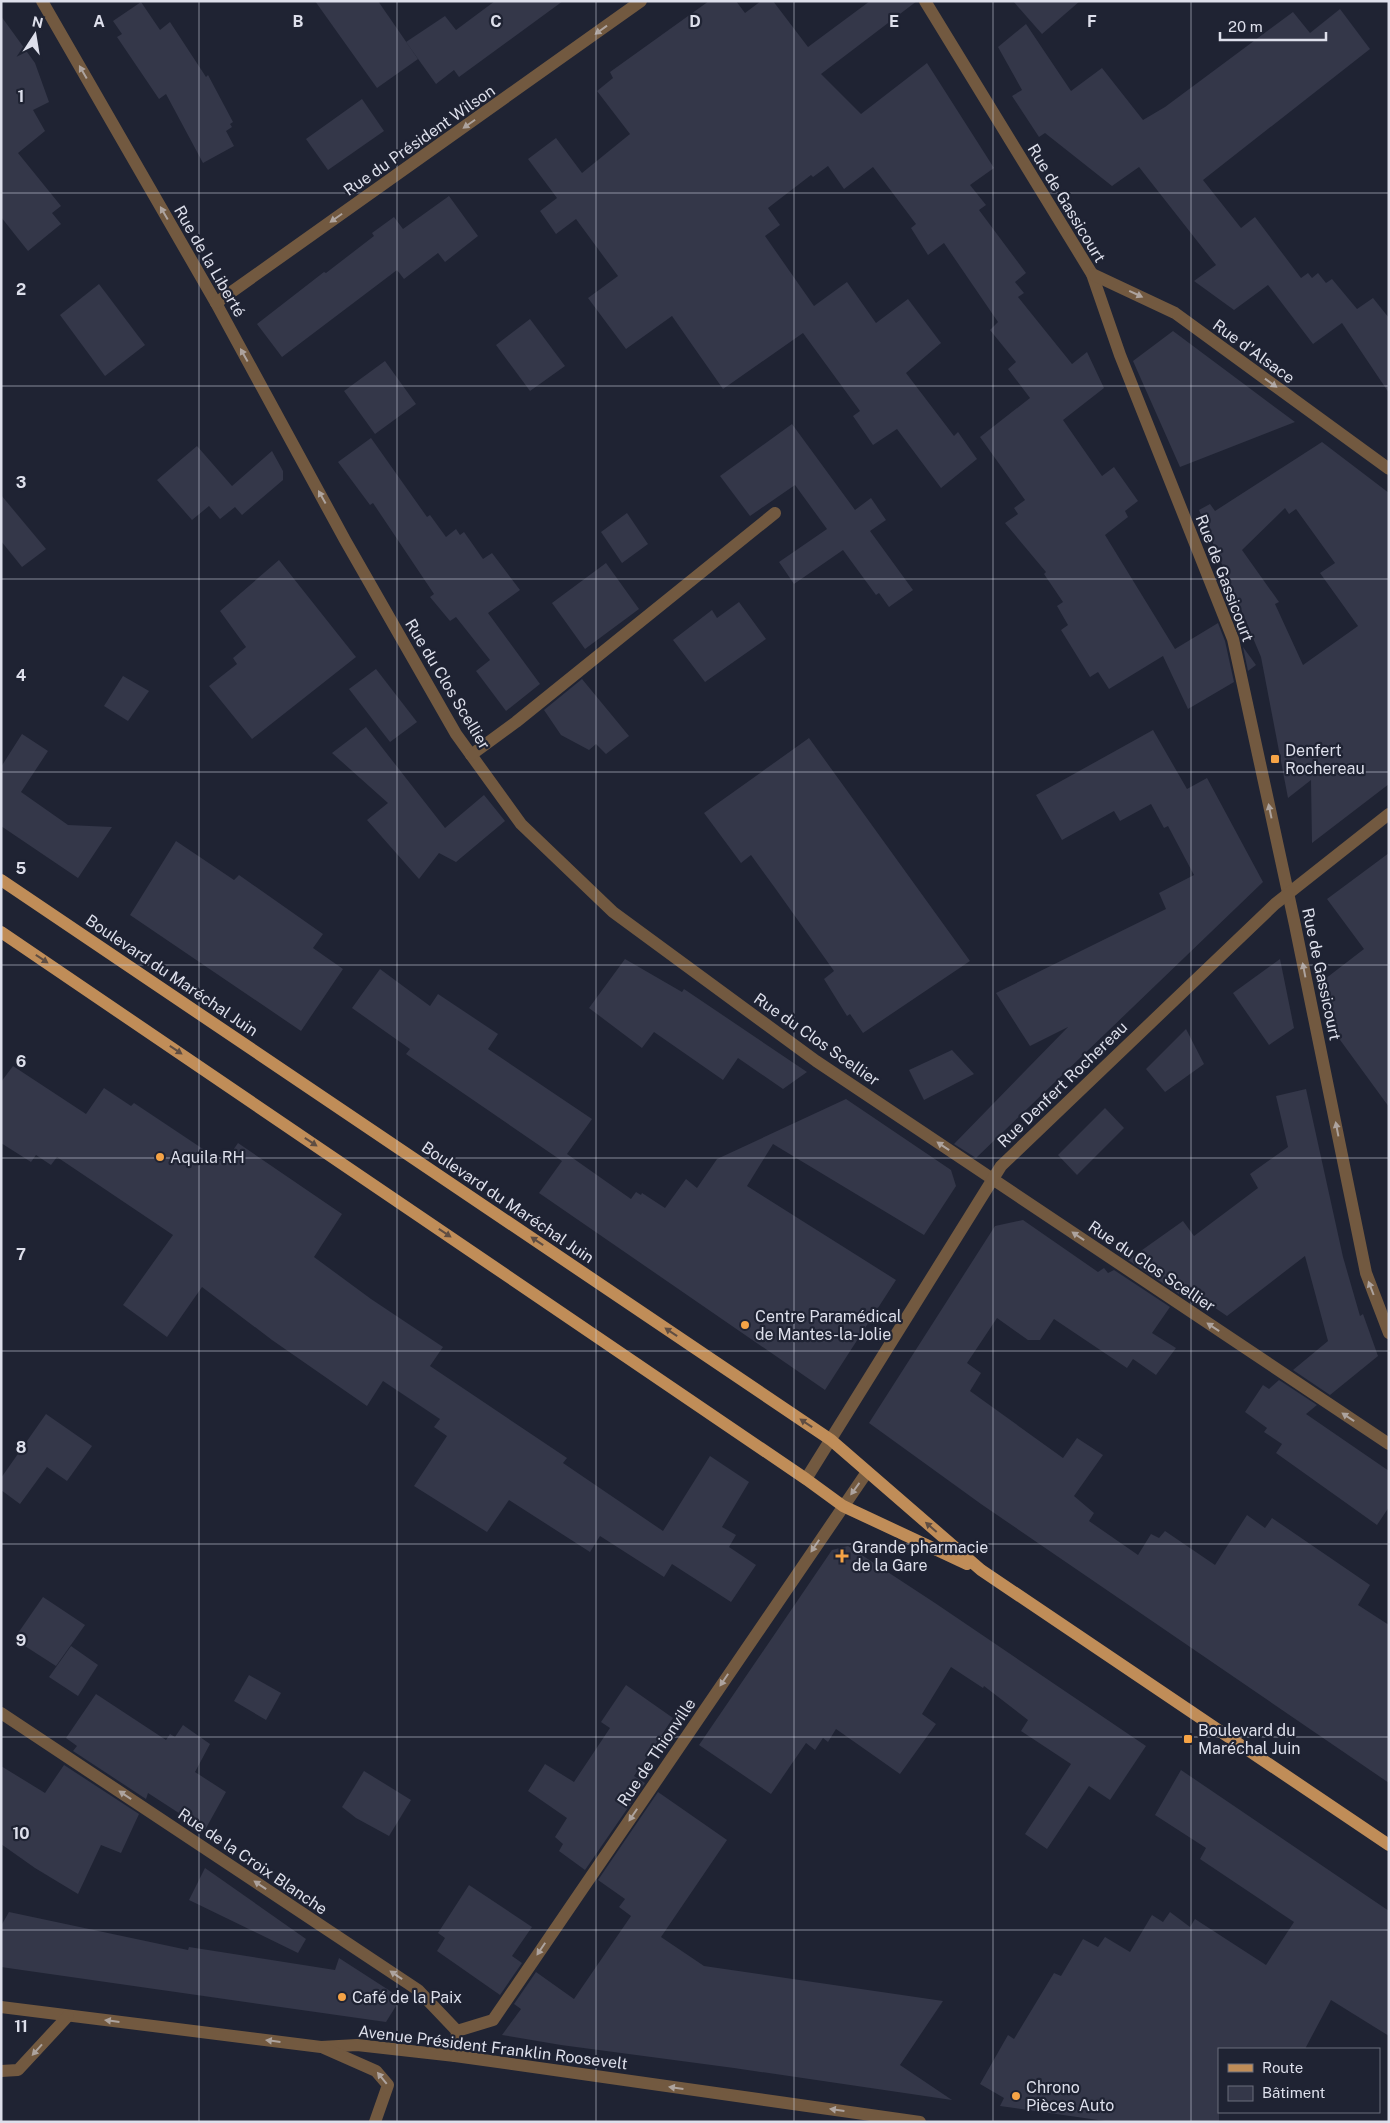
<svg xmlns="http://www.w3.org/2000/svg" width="1390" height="2123" font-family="'Public Sans',sans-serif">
	<rect width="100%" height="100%" fill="#1f2333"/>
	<g fill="#343749" fill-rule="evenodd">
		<path d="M315 1H378L418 59 377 88Z"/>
		<path d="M495 1H563L459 77 454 70 436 84 406 42 445 16 456 30Z"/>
		<path d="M709 1H736L745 13 761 1H773L808 47 870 1H917L821 74 861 114 927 63 994 168 970 185 986 205 979 210 1026 273 1015 282 1024 293 1018 297 1072 364 1087 352 1104 388 1063 420 1102 476 1114 467 1138 501 1125 511 1128 517 1105 535 1175 649 1218 623 1225 641 1234 682 1188 709 1163 656 1109 689 1098 672 1090 677 1061 630 1068 625 1057 606 1063 602 1044 574 1046 572 1005 523 1018 514 1014 508 1025 500 980 437 1030 398 1008 369 1016 362 990 330 998 322 944 243 928 255 911 228 916 224 873 167 844 189 828 166 813 177 811 175 768 208 780 225 765 236 814 306 847 282 876 323 908 299 941 343 906 373 954 436 958 432 977 459 941 488 897 429 873 445 853 416 860 411 803 333 723 389 672 316 626 349 588 298 618 276 576 219 556 234 540 211 557 198 528 159 556 138 582 173 630 134 597 91 613 78 610 72Z"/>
		<path d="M1013 1H1080L1042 34Z"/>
		<path d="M141 2 160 30 170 22 206 77 208 75 233 122 230 124 232 127 226 131 234 146 203 163 166 94 159 99 117 37 122 34 113 21Z"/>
		<path d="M1340 9 1370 49 1203 180 1241 228 1255 217 1301 278 1308 273 1312 278 1318 273 1326 283 1332 279 1357 309 1373 298 1389 318V393L1342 323 1313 344 1268 285 1234 310 1194 281 1216 265 1139 167 1112 186 1045 133 1039 137 1012 96 1022 90 998 47 1026 24 1071 91 1102 68 1143 120 1165 107 1293 12 1310 33Z"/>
		<path d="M1 16 35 63 49 102 33 110 45 131 18 153 61 206 52 213 61 224 28 251 1 217Z"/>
		<path d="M362 99 384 131 328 170 306 139Z"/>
		<path d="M449 196 478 236 445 262 438 253 404 279 397 270 282 357 257 324 324 272 326 273 374 236 372 233 394 217 403 229Z"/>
		<path d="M99 284 145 345 105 376 60 315Z"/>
		<path d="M530 319 565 366 530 391 496 345Z"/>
		<path d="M1173 331 1252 390 1295 422 1180 467 1133 361Z"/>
		<path d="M385 361 416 404 375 434 344 391Z"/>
		<path d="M792 424 855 510 871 498 886 520 870 531 913 590 889 607 879 593 876 595 843 550 794 584 779 562 827 529 795 485 750 516 720 476Z"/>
		<path d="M371 438 427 517 430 515 446 537 456 529 460 535 464 532 483 559 492 553 520 590 488 613 540 684 506 711 476 671 490 660 456 617 450 621 430 597 434 594 373 503 370 505 338 462Z"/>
		<path d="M1322 442 1389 493V784L1312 843 1311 780 1288 798 1261 657 1199 510 1210 504 1215 511ZM1285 508 1289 514 1296 509 1335 563 1320 573 1358 626 1303 665 1275 604 1279 602 1242 550Z"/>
		<path d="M197 446 232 486 272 451 283 471V480L242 515 235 507 220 519 209 506 192 520 157 480Z"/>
		<path d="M1 495 46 549 22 567 1 541Z"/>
		<path d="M627 513 648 544 622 563 601 532Z"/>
		<path d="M279 560 356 657 252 739 209 686 237 664 233 658 246 647 220 611Z"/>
		<path d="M606 563 639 609 585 649 552 603Z"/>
		<path d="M739 602 766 639 705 682 673 640 712 610 717 618Z"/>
		<path d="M1243 647 1256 665 1248 671Z"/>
		<path d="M376 669 417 722 390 742 349 689Z"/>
		<path d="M123 676 149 691 128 721 104 706Z"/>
		<path d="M582 679 629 736 606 754 596 744 589 750 561 735 544 710Z"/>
		<path d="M366 727 445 828 484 795 505 821 456 862 439 853 419 879 367 820 388 803 332 753Z"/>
		<path d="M1153 730 1187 789 1207 778 1263 882 976 1158 954 1144 1068 1027 1030 1046 996 993 1166 909 1159 893 1194 875 1168 826 1164 828 1151 804 1120 821 1114 811 1062 840 1036 795Z"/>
		<path d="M22 734 48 751 21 792 68 825 112 827 78 878 1 826V767Z"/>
		<path d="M809 738 970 961 863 1033 850 1014 847 1016 824 979 834 971 775 888 751 855 741 863 704 813Z"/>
		<path d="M176 841 234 880 239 875 323 934 313 948 343 969 301 1031 130 915Z"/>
		<path d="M1389 853V1107L1335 1033 1325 979 1364 949 1327 899Z"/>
		<path d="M625 959 682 992 684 989 807 1072 783 1089 738 1058 723 1080 654 1032 642 1048 589 1008Z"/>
		<path d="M1280 959 1294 1028 1269 1045 1233 993Z"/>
		<path d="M380 969 430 1006 438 994 498 1034 488 1049 592 1119 567 1154 631 1199 636 1192 641 1195 642 1193 665 1208 686 1179 697 1188 717 1159 846 1099 951 1170 956 1186 924 1235 773 1144 747 1186 896 1280 825 1390 539 1193 562 1161 406 1054 410 1049 352 1008Z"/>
		<path d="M1186 1029 1204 1064 1165 1092 1146 1069Z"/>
		<path d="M952 1050 974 1074 924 1100 909 1070Z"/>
		<path d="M13 1066 86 1114 104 1088 131 1106 134 1103 224 1163 238 1143 342 1214 314 1257 371 1299 443 1347 430 1366 567 1458 563 1463 663 1531 710 1456 749 1482 722 1527 736 1535 729 1547 756 1565 731 1602 672 1564 664 1577 600 1536 590 1552 509 1500 487 1532 414 1486 447 1436 434 1427 440 1419 383 1381 367 1406 272 1340 202 1287 167 1337 123 1305 173 1235 57 1157 51 1165 36 1155 31 1162 1 1143V1082Z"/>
		<path d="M1306 1089 1343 1257 1360 1316 1363 1314 1378 1356 1330 1395 1293 1370 1328 1341 1305 1256 1227 1316 1184 1287 1179 1294 1128 1260 1183 1221 1194 1236 1258 1188 1250 1174 1288 1147 1276 1096Z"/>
		<path d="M1105 1108 1124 1128 1077 1175 1058 1155Z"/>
		<path d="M1023 1220 1098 1272 1104 1268 1108 1273 1114 1270 1170 1307 1152 1333 1176 1348 1156 1375 1133 1359 1127 1368 1054 1319 1040 1340H1028L997 1318 967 1363 981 1373 970 1391 1063 1458 1077 1438 1103 1455 1074 1496 1094 1513 1089 1521 1138 1555 1151 1534 1159 1538 1165 1531 1215 1565 1247 1515 1265 1528 1272 1518 1370 1585 1358 1605 1389 1625V1783L981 1504 869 1423 995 1226Z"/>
		<path d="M1279 1380 1317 1405 1306 1414 1389 1471V1507L1377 1525 1276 1453 1282 1444 1264 1432 1267 1428 1245 1412 1263 1385 1269 1389Z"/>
		<path d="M46 1414 92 1446 67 1481 47 1467 20 1504 1 1490V1478Z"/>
		<path d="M848 1546 935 1603 1146 1746 1110 1800 1089 1786 1047 1849 1025 1834 1071 1764 1021 1731 1028 1720 984 1686 983 1688 951 1667 922 1714 936 1724 900 1774 836 1729 828 1742 823 1738 815 1750 806 1743 771 1794 699 1745 832 1550Z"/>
		<path d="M43 1597 85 1625 56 1666 14 1639Z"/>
		<path d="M71 1646 98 1665 78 1696 49 1677Z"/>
		<path d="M249 1675 281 1693 266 1720 234 1701Z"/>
		<path d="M626 1685 673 1718 634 1776 645 1783 585 1870 559 1851 563 1844 555 1837 567 1818 528 1791 545 1764 574 1782 610 1728 601 1722Z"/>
		<path d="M96 1694 166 1740 170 1734 175 1737 183 1725 210 1744 195 1772 226 1792 205 1830 148 1793 146 1799 73 1751 77 1746 66 1738Z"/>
		<path d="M64 1765 139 1814 121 1853 101 1845 78 1894 35 1868 1 1844V1766L45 1793Z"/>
		<path d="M1181 1770 1389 1911V2036L1331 2000 1305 2049H1219V2122H1112L1000 2106 1004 2098 980 2084 1008 2035 1014 2039 1054 1973 1061 1976 1083 1939 1098 1947 1105 1937 1130 1952 1152 1915 1163 1922 1170 1912 1190 1927 1195 1919 1266 1965 1294 1922 1200 1859 1206 1848 1155 1815Z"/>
		<path d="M364 1771 411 1800 389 1836 356 1818 342 1807Z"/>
		<path d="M658 1792 727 1840 661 1937 704 1966 943 2001 900 2065 952 2100 734 2068 561 2045 502 2035 521 2009 514 2004 536 1972 574 1999 631 1916 619 1907 625 1899 598 1880Z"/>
		<path d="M205 1868 306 1939 298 1953 189 1900Z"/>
		<path d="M469 1885 532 1927 512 1956 522 1963 500 1995 437 1951 445 1938 438 1933Z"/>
		<path d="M9 1912 188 1950 189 1947 335 1970 339 1958 401 1998 386 2022 1 1967V1926Z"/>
	</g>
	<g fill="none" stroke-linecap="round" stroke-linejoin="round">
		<g stroke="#725940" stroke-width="12">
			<path d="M42 1 216 303 345 540 456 734 521 824 613 912 816 1061 1389 1444"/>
			<path d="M925 1 1092 274 1120 355 1233 639 1295 925 1366 1273 1389 1333"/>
			<path d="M1092 274 1175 313 1389 469"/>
			<path d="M216 303 641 1"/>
			<path d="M471 755 516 722 775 513"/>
			<path d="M806 1479 1001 1166 1275 904 1389 814"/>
			<path d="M1 1713 418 1990 457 2031 455 2056"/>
			<path d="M1 2007 321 2047 357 2045 455 2056 920 2122"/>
			<path d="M457 2031 493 2020 867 1472"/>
			<path d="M324 2048 376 2071 388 2085 375 2122"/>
			<path d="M1 2071 18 2070 68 2016"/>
		</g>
		<g stroke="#c08d58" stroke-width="12">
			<path d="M1 880 831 1440 981 1570 1389 1845"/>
			<path d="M1 932 806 1479 843 1506 967 1564"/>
		</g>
	</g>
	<defs><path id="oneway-solid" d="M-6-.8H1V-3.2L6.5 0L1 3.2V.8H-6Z" transform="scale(1.25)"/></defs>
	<g fill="#ada39e">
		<use href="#oneway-solid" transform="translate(601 30) rotate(144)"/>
		<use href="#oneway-solid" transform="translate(83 72) rotate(-120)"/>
		<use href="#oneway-solid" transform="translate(469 124) rotate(145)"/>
		<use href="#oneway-solid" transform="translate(164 213) rotate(-120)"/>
		<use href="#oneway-solid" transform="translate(336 218) rotate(145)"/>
		<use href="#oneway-solid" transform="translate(1136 294) rotate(25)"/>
		<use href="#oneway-solid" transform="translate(244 355) rotate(-119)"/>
		<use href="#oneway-solid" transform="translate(1271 383) rotate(36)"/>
		<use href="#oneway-solid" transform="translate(322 497) rotate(-119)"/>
		<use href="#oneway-solid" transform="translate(1270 811) rotate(-102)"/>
		<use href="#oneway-solid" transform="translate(1304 970) rotate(-101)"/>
		<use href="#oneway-solid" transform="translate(1337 1129) rotate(-101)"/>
		<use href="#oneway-solid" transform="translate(943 1146) rotate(-146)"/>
		<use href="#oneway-solid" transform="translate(1078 1236) rotate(-146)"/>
		<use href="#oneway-solid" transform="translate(1371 1288) rotate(-111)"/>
		<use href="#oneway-solid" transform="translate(1213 1327) rotate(-146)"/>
		<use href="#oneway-solid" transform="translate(1348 1417) rotate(-146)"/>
		<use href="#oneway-solid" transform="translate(855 1489) rotate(126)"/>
		<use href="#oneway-solid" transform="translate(815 1546) rotate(124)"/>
		<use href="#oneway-solid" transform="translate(724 1680) rotate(124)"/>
		<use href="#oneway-solid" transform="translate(125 1795) rotate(-146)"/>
		<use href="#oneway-solid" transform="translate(633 1815) rotate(124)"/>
		<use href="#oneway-solid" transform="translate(260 1885) rotate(-146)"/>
		<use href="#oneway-solid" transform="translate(541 1949) rotate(124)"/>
		<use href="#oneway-solid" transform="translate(396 1975) rotate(-146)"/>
		<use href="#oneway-solid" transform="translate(112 2021) rotate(-173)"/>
		<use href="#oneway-solid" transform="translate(273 2041) rotate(-173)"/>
		<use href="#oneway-solid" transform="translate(37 2050) rotate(132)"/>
		<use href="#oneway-solid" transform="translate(382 2078) rotate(-129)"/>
		<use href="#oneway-solid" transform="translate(676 2088) rotate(-172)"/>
		<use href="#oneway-solid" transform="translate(837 2110) rotate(-172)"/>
	</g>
	<g fill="#5f4d42">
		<use href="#oneway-solid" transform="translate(42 959) rotate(34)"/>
		<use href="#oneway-solid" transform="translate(176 1050) rotate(34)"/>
		<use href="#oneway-solid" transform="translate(311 1142) rotate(34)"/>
		<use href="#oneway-solid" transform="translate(445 1233) rotate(34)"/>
		<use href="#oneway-solid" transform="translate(537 1241) rotate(-146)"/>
		<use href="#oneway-solid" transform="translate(671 1332) rotate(-146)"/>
		<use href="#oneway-solid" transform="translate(806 1423) rotate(-146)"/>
		<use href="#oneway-solid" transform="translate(931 1527) rotate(-139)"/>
	</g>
	<path fill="none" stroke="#dddfeb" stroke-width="1" stroke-opacity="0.55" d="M199 1V2122M397 1V2122M596 1V2122M794 1V2122M993 1V2122M1191 1V2122M1 193H1389M1 386H1389M1 579H1389M1 772H1389M1 965H1389M1 1158H1389M1 1351H1389M1 1544H1389M1 1737H1389M1 1930H1389"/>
	<g fill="#f5a346" stroke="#1f2333" stroke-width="2">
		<rect x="1270" y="754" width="10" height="10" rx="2.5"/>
		<circle cx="160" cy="1157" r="5"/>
		<circle cx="745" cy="1325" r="5"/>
		<path d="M839.5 1548.5h5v5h5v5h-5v5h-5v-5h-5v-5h5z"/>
		<rect x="1183" y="1734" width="10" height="10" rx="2.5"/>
		<circle cx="342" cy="1997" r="5"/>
		<circle cx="1016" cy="2096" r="5"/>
	</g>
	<g text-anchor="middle" stroke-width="4.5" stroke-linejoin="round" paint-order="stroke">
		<g font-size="16" fill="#dddfeb" stroke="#1f2333">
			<text transform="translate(419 140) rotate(-35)" y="6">Rue du Président Wilson</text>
			<text transform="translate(1067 203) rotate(59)" y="6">Rue de Gassicourt</text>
			<text transform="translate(210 261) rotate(60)" y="6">Rue de la Liberté</text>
			<text transform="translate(1254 351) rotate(36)" y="6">Rue d'Alsace</text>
			<text transform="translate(1225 578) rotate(69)" y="6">Rue de Gassicourt</text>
			<text transform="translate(448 684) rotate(59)" y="6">Rue du Clos Scellier</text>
			<text transform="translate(1322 974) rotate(78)" y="6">Rue de Gassicourt</text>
			<text transform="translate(172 975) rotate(34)" y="6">Boulevard du Maréchal Juin</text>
			<text transform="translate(817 1039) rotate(35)" y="6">Rue du Clos Scellier</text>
			<text transform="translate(1062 1084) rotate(-44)" y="6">Rue Denfert Rochereau</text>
			<text transform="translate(508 1202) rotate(34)" y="6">Boulevard du Maréchal Juin</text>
			<text transform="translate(1152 1266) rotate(34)" y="6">Rue du Clos Scellier</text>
			<text transform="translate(656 1752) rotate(-56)" y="6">Rue de Thionville</text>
			<text transform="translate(253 1861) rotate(34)" y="6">Rue de la Croix Blanche</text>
			<text transform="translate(493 2047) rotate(7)" y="6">Avenue Président Franklin Roosevelt</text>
		</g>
		<g font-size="16" fill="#dddfeb" stroke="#1f2333" text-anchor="start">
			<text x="1285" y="756">Denfert<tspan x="1285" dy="18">Rochereau</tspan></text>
			<text x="170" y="1163">Aquila RH</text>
			<text x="755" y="1322">Centre Paramédical<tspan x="755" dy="18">de Mantes-la-Jolie</tspan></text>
			<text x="852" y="1553">Grande pharmacie<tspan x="852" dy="18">de la Gare</tspan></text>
			<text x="1198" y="1736">Boulevard du<tspan x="1198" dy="18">Maréchal Juin</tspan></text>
			<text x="352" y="2003">Café de la Paix</text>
			<text x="1026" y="2093">Chrono<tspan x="1026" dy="18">Pièces Auto</tspan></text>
		</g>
	</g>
	<g font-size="16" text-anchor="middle" font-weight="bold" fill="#dddfeb" stroke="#1f2333" stroke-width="4.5" stroke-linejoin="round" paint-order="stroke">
		<text x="99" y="27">A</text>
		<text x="298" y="27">B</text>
		<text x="496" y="27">C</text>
		<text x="695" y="27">D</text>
		<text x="894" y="27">E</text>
		<text x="1092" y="27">F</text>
		<text x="21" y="102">1</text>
		<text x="21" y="295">2</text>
		<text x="21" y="488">3</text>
		<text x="21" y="681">4</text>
		<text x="21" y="874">5</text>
		<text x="21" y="1067">6</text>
		<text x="21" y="1260">7</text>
		<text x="21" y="1453">8</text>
		<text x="21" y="1646">9</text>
		<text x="21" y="1839">10</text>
		<text x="21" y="2032">11</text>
	</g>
	<rect width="1390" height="2123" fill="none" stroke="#dddfeb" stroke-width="5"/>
	<rect x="1218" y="2048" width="162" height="65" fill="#1f2333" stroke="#6b6e7d"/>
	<rect x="1228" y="2064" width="25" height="8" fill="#c08d58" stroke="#6b6e7d"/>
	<text x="1262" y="2073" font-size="15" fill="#dddfeb">Route</text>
	<rect x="1228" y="2086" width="25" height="15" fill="#343749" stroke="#6b6e7d"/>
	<text x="1262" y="2098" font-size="15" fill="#dddfeb">Bâtiment</text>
	<g transform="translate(35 35) rotate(12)" stroke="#1f2333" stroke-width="4" paint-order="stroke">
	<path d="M0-4L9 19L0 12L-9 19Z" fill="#dddfeb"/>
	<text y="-8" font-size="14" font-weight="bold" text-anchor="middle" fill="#dddfeb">N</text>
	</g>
	<path d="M1220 32v8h106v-8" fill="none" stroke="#dddfeb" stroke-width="2.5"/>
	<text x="1228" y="32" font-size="15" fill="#dddfeb" stroke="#1f2333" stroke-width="4" paint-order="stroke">20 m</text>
</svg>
